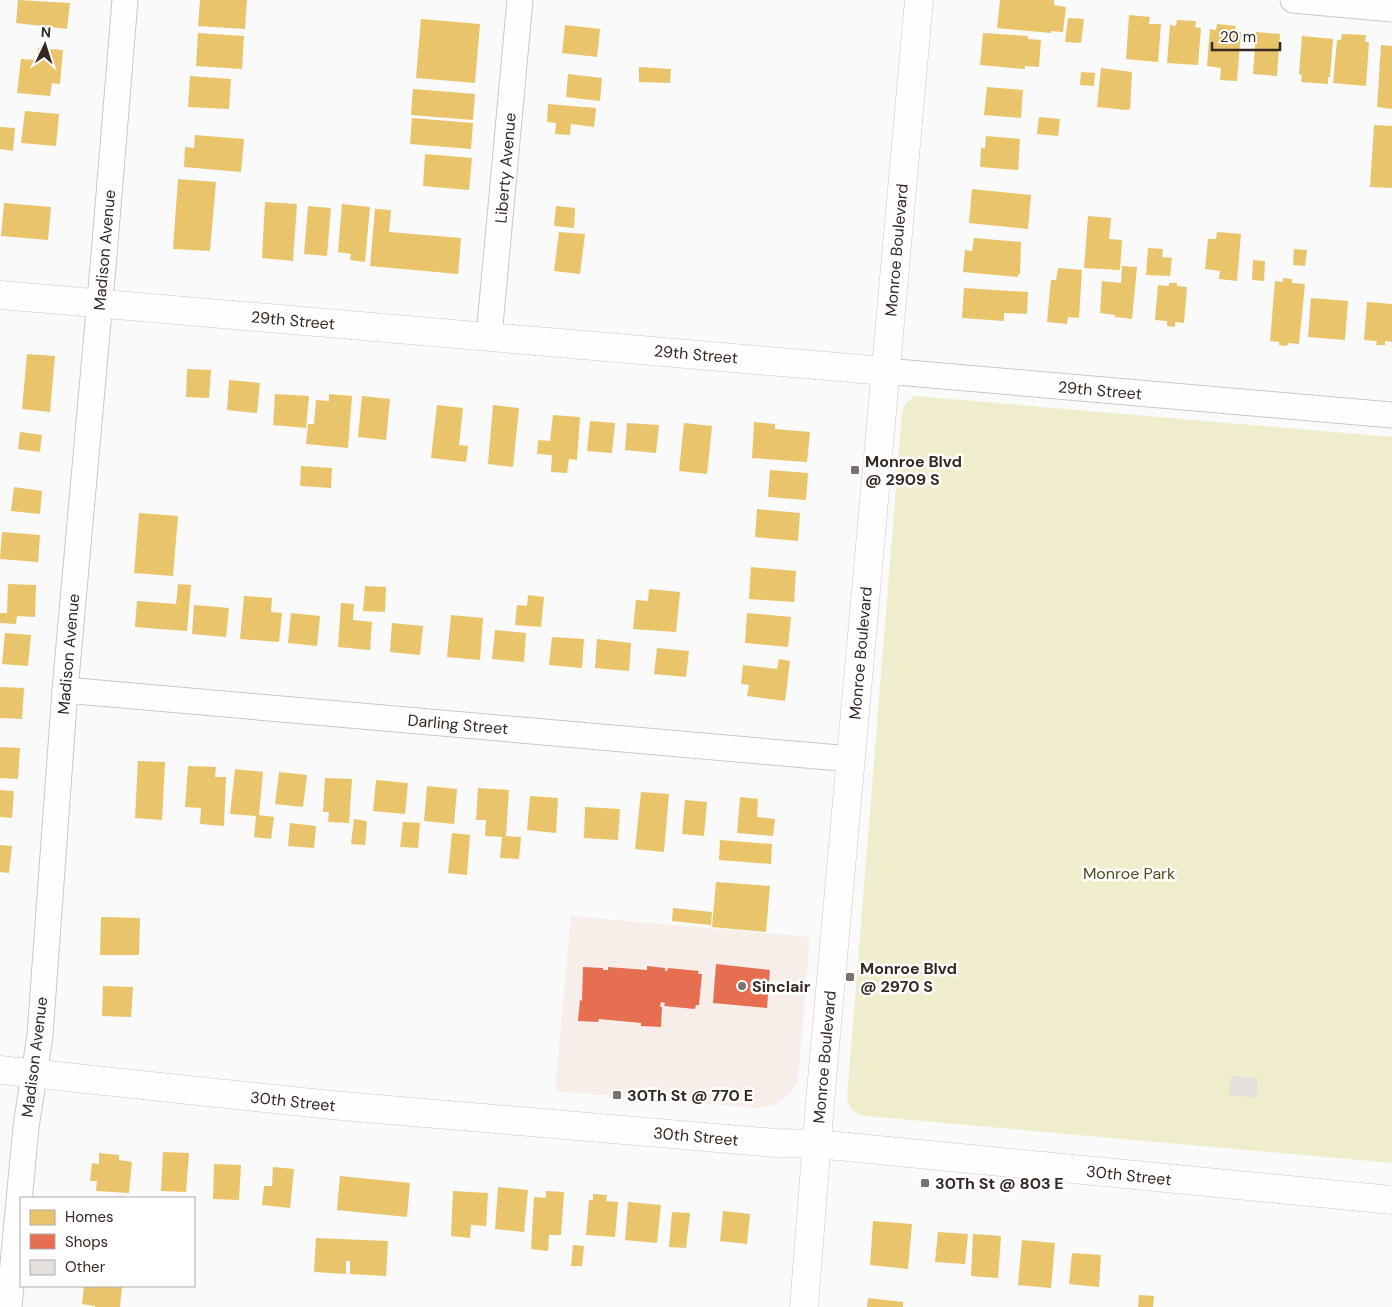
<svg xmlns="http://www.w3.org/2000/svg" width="1392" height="1307" font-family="'DM Sans',sans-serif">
	<rect width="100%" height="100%" fill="#fafafa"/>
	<path fill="#f8eee9" d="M571 916 810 937 798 1080 794 1089 776 1105 757 1108 555 1091Z"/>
	<path fill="#efedcc" d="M915 396 1392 437V1163L866 1116C855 1115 849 1109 847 1098L902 413 906 403Z"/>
	<g fill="#e9c46a">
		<path d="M18 0 70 3 67 29 16 23Z"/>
		<path d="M200 0H247L245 29 198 26Z"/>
		<path d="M1000 0H1054V5L1066 7 1063 32 1051 31V33L997 28Z"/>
		<path d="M1129 15 1150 17 1149 24H1161L1158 62 1126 59Z"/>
		<path d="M1068 18 1084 19 1081 43 1065 42Z"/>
		<path d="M421 19 480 24 475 83 416 78Z"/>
		<path d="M1177 20 1196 21 1195 27 1201 28 1198 65 1167 63 1170 25 1176 26Z"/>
		<path d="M1217 24 1236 26 1235 31 1241 32 1237 81 1220 80 1221 68 1207 66 1210 29 1216 30Z"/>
		<path d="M565 25 600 29 597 57 562 53Z"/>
		<path d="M1256 32 1280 34 1277 76 1253 74Z"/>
		<path d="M198 33 244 36 242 69 196 66Z"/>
		<path d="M983 33 1028 36V39L1041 40 1039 67 1025 66V69L980 65Z"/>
		<path d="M1342 34 1366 35 1365 42H1369L1366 86 1333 83 1337 40H1341Z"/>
		<path d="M1302 36 1333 39 1330 77H1328V84L1301 82 1302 75 1299 74Z"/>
		<path d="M1381 45 1392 46V109L1377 107Z"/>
		<path d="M38 48 63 50 60 84 52 83 50 96 17 93 21 59 37 60Z"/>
		<path d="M639 67 671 69 670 83 639 82Z"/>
		<path d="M1101 68 1132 72 1130 109 1126 110 1097 107Z"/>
		<path d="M1081 72 1095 73 1094 86 1080 85Z"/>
		<path d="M568 74 602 78 600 101 566 97Z"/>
		<path d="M190 76 231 79 229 109 188 107Z"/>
		<path d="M987 87 1023 90 1021 118 984 115Z"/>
		<path d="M413 89 475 94 473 120 411 115Z"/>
		<path d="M548 104 596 108 594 127 571 124 570 135 555 134 556 123 547 122Z"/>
		<path d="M25 111 59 114 56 146 21 143Z"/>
		<path d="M1039 117 1060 119 1058 136 1037 134Z"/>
		<path d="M412 118 473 123 471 149 410 144Z"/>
		<path d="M1374 125 1392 126V188L1370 187Z"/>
		<path d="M0 127 15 128 13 151 0 149Z"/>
		<path d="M195 135 244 139 241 172 184 167 185 147 194 148Z"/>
		<path d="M986 136 1020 139 1018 170 980 167 981 148H985Z"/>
		<path d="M425 154 472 158 469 190 423 186Z"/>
		<path d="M178 179 216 182 210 251 173 249Z"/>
		<path d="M972 189 1031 195 1028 229 969 223Z"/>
		<path d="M265 202 297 204 293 261 262 258Z"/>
		<path d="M4 203 51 207 48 240 1 236Z"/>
		<path d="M342 204 370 207 365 262 350 260 351 254 338 252Z"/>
		<path d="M308 206 331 208 327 256 304 254Z"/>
		<path d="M556 206 575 208 574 228 554 226Z"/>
		<path d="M375 209 391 210 389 232 461 238 458 274 370 266Z"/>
		<path d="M1088 216 1111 218 1109 239 1122 240 1120 270 1084 268Z"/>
		<path d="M559 232 585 234 580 274 554 271Z"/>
		<path d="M1217 232 1241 234 1237 281 1219 279 1220 271 1205 269 1208 239H1216Z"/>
		<path d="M974 238 1021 242 1020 274H1018V277L963 272 965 250 972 251Z"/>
		<path d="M1148 248 1163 249 1162 257 1172 258 1170 276 1146 275Z"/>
		<path d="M1294 249 1307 250 1305 266 1293 265Z"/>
		<path d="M1253 260 1265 261 1264 281 1252 280Z"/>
		<path d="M1122 266 1137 267 1132 319 1115 317V315L1100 313 1102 281 1121 283Z"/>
		<path d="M1058 268 1082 270 1079 318 1068 317 1067 324 1047 322 1051 280H1056Z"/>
		<path d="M1283 278 1292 279V283L1305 284 1299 344 1288 343 1287 346 1279 345V342L1270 341 1275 281 1283 282Z"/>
		<path d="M1169 283H1177V286L1187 287 1184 323 1175 322V327L1167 326V321L1155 320 1158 285 1169 286Z"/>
		<path d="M964 288 1028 292 1027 314 1004 313V321L962 318Z"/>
		<path d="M1311 298 1348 301 1345 340 1308 337Z"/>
		<path d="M1367 302 1392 304V342L1385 341V345H1376L1377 341 1364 340Z"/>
		<path d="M27 354 55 356 50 412 22 409Z"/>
		<path d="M187 369 211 370 209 398 186 397Z"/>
		<path d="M229 380 260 383 257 413 227 410Z"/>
		<path d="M275 394 309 396 306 428 273 425Z"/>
		<path d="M329 394 352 396 348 448 306 444 308 424H314L316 400 329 401Z"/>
		<path d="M362 396 390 399 386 440 358 437Z"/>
		<path d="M437 405 463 408 459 445 468 446 466 462 431 458Z"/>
		<path d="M493 405 519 408 513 467 488 464Z"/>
		<path d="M553 415 580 417 577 460 569 459 567 473 551 472 552 455 537 454 538 440 550 441Z"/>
		<path d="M590 421 615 423 612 453 587 451Z"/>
		<path d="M754 422 775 424V429L810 432 807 462 752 458Z"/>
		<path d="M627 423 659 425 656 453 625 450Z"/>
		<path d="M684 423 712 426 707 474 679 471Z"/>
		<path d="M20 432 42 435 40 452 18 449Z"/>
		<path d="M301 466 332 468 331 488 300 486Z"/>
		<path d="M770 470 808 473 806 500 768 497Z"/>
		<path d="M14 487 42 491 40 514 11 511Z"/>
		<path d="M757 509 800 513 798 541 755 537Z"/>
		<path d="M139 513 178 516 173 576 134 573Z"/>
		<path d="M2 532 40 535 38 562 0 559Z"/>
		<path d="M751 567 796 571 794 602 749 599Z"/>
		<path d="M8 584 36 585 35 617 17 616 16 624 0 623V613H7Z"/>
		<path d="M178 584 191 585 187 631 135 627 137 601 176 604Z"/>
		<path d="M365 586 386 587 385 612 363 611Z"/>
		<path d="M649 589 680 592 676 632 633 629 636 600 648 601Z"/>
		<path d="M528 595 544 597 541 627 515 625 517 605 527 606Z"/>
		<path d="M244 596 272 598 271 612 282 613 279 642 240 639Z"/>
		<path d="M341 603 354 604 353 620 372 622 370 650 338 647Z"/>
		<path d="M194 605 229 608 226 637 192 634Z"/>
		<path d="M291 613 320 616 317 646 288 643Z"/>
		<path d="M747 613 791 617 788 647 745 643Z"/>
		<path d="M451 615 483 618 480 660 447 657Z"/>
		<path d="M392 623 423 626 420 655 390 652Z"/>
		<path d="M495 630 526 633 524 662 492 659Z"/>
		<path d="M5 633 31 635 28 666 2 664Z"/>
		<path d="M552 637 584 639 582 668 549 665Z"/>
		<path d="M597 639 631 643 629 671 595 668Z"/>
		<path d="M657 648 689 651 686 677 654 674Z"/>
		<path d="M779 659 790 661 785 701 747 696 749 685 741 684 743 665 777 669Z"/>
		<path d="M0 687 24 688 22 719 0 718Z"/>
		<path d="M0 747 20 748 18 779 0 778Z"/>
		<path d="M138 761 165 762 162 820 135 818Z"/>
		<path d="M188 766 216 767 215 777H226L224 826 200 824 201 808 185 807Z"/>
		<path d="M235 769 263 772 259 815 274 817 271 839 254 837 256 816 230 814Z"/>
		<path d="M279 772 307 775 303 807 275 804Z"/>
		<path d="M325 778 352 779 349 823 328 822 329 812H323Z"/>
		<path d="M376 780 408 783 405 814 373 811Z"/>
		<path d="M427 786 457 789 454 824 424 821Z"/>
		<path d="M478 788 509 790 506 836 521 837 519 859 500 858 502 837 485 836 486 820H476Z"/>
		<path d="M0 790 14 791 12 818 0 817Z"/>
		<path d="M641 792 669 794 664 852 635 849Z"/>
		<path d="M530 796 558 798 556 833 527 830Z"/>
		<path d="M740 797 758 799 757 817 775 819 773 836 737 833Z"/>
		<path d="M685 800 707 802 704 836 682 834Z"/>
		<path d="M585 807 620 809 618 840 584 838Z"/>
		<path d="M354 819 367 821 365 845 351 844Z"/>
		<path d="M403 822 420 823 418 848 400 847Z"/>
		<path d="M290 823 316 826 314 848 288 846Z"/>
		<path d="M452 833 470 835 467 875 448 873Z"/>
		<path d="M720 840 772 844 771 864 719 860Z"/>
		<path d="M0 845 12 846 9 873 0 872Z"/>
		<path d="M716 882 770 886 766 932 712 927Z"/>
		<path d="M673 908 712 912 711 925 672 921Z"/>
		<path d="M101 917 140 918 139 955H100Z"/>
		<path d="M103 986 133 987 131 1017 102 1016Z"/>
		<path d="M163 1152 189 1153 186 1192 161 1191Z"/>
		<path d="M99 1153 119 1155V1160L132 1162 129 1193 96 1191 97 1181H90L92 1163 99 1164Z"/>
		<path d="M214 1164 241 1165 239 1200 213 1199Z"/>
		<path d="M273 1167 294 1169 290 1208 262 1205 264 1186H272Z"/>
		<path d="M340 1176 410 1183 407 1217 337 1210Z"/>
		<path d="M498 1187 528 1190 524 1232 495 1229Z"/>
		<path d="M453 1191 488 1193 486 1226 471 1225 470 1238 451 1236Z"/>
		<path d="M546 1191 564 1192 561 1235H549L548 1251 531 1249 534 1197 546 1198Z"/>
		<path d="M593 1194 607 1195 606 1201 618 1202 615 1237 586 1235 589 1200H593Z"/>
		<path d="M628 1202 661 1205 657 1243 625 1240Z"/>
		<path d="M723 1211 750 1214 747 1244 720 1241Z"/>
		<path d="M672 1212 690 1213 686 1248 669 1247Z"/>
		<path d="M873 1221 912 1224 908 1269 870 1265Z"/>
		<path d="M938 1232 968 1234 965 1264 935 1262Z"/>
		<path d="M973 1234 1001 1236 998 1278 971 1276Z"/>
		<path d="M316 1238 388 1241 386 1276 350 1274V1261H346V1274L314 1272Z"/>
		<path d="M1022 1240 1055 1243 1051 1288 1018 1285Z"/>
		<path d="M573 1245 584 1246 582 1266H571Z"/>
		<path d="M1072 1253 1101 1255 1099 1287 1069 1284Z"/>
		<path d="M84 1286H122L120 1307H95V1306L82 1304Z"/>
		<path d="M1139 1295 1154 1296 1153 1307H1138Z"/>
		<path d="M868 1298 903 1302V1307H867Z"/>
	</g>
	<g fill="#e76f51">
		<path d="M716 964 770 970 767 1008 713 1003Z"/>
		<path d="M647 966 665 968V971H667L668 968 699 971 698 974H702L699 1005H696L695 1009 664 1006 665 1003 661 1002 660 1007H662L661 1027 641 1026V1023L599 1019 598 1022 578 1021 580 1000 582 1001 583 967 603 968V970H608V967L647 970Z"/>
	</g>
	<path fill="#e5e0db" d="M1231 1076 1258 1078 1256 1098 1229 1095Z"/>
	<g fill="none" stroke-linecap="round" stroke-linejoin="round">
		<defs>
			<g id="minor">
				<path d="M1293 0 1392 9"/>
				<path d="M489 336 520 0"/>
				<path d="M885 371 1392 415"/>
				<path d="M65 690 851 759"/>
				<path d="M9 1307 26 1127 40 1035 65 690 104 255 125 0"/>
			</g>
			<g id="tertiary">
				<path d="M0 295 885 371"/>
				<path d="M804 1307 820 1102 919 0"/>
			</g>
			<path id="secondary" d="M0 1070 331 1105 775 1143 817 1144 1392 1200"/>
		</defs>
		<use href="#minor" stroke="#cdc7c4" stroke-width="27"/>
		<use href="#tertiary" stroke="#cdc7c4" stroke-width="29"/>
		<use href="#secondary" stroke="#cdc7c4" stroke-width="29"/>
		<use href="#minor" stroke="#fefefe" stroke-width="25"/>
		<use href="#tertiary" stroke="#fefefe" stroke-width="28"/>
		<use href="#secondary" stroke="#fefefe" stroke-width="28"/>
	</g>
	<g fill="#7b726e" stroke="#fff" stroke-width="2">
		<rect x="850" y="465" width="10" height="10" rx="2.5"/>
		<rect x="845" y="972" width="10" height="10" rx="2.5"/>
		<circle cx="742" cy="986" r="5"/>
		<rect x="612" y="1090" width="10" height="10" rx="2.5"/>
		<rect x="920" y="1178" width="10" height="10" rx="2.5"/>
	</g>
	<g text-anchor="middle" stroke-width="5" stroke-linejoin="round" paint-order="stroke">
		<g font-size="16" fill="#362822" stroke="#fff">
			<text transform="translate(505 168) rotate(-85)" y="6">Liberty Avenue</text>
			<text transform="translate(104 250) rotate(-85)" y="6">Madison Avenue</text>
			<text transform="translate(896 250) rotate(-85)" y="6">Monroe Boulevard</text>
			<text transform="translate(293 320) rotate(5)" y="6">29th Street</text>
			<text transform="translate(696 354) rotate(5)" y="6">29th Street</text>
			<text transform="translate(1100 390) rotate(5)" y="6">29th Street</text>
			<text transform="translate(860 653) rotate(-85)" y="6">Monroe Boulevard</text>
			<text transform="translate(68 654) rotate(-85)" y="6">Madison Avenue</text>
			<text transform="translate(458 724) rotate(5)" y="6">Darling Street</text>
			<text transform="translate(34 1057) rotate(-83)" y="6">Madison Avenue</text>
			<text transform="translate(824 1057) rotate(-85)" y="6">Monroe Boulevard</text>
			<text transform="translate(293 1101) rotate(6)" y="6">30th Street</text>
			<text transform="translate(696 1136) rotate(5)" y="6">30th Street</text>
			<text transform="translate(1129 1175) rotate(6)" y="6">30th Street</text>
		</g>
		<g font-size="16" font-weight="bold" fill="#362822" stroke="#fff" text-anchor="start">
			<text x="865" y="467">Monroe Blvd<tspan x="865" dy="18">@ 2909 S</tspan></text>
			<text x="860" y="974">Monroe Blvd<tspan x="860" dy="18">@ 2970 S</tspan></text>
			<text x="752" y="992">Sinclair</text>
			<text x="627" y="1101">30Th St @ 770 E</text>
			<text x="935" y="1189">30Th St @ 803 E</text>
		</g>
		<g font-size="16" fill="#4f4b18" stroke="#fff">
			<text x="1129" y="879">Monroe Park</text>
		</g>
	</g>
	<rect x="20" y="1197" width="175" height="90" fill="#ffffff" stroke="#afa9a7"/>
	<rect x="30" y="1210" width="25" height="15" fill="#e9c46a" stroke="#afa9a7"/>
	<text x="65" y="1222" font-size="15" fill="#362822">Homes</text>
	<rect x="30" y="1234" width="25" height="15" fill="#e76f51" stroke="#afa9a7"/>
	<text x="65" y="1247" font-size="15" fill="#362822">Shops</text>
	<rect x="30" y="1260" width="25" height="15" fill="#e5e0db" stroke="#afa9a7"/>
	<text x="65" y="1272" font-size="15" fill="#362822">Other</text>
	<g transform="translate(45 45) rotate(4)" stroke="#ffffff" stroke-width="4" paint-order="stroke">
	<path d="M0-4L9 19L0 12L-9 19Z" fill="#362822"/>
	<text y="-8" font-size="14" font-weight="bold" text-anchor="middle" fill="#362822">N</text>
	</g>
	<path d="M1212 42v8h68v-8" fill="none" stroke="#362822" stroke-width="2.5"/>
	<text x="1220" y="42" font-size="15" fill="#362822" stroke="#ffffff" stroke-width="4" paint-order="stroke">20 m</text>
</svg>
